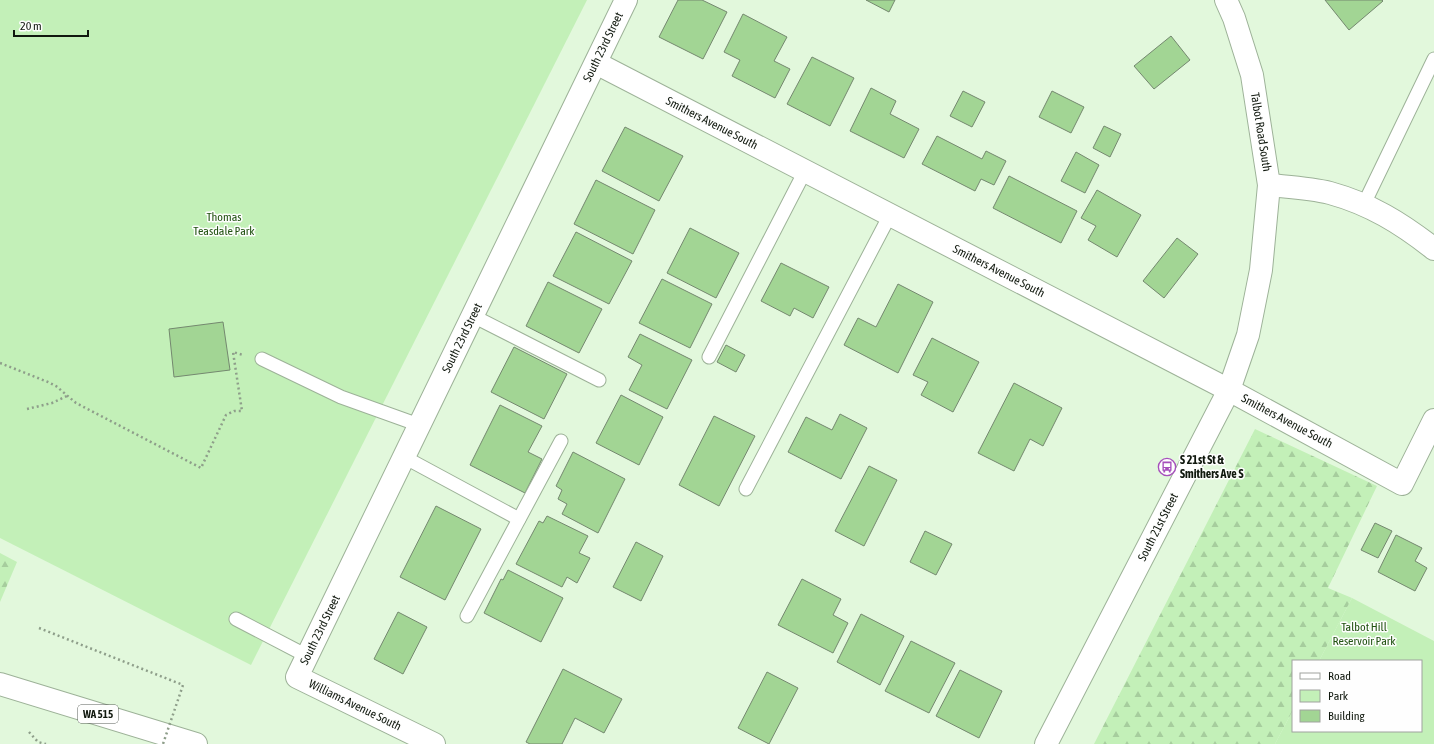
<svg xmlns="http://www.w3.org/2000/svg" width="1434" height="744" font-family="'Asap Condensed',sans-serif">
	<defs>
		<pattern id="forest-firs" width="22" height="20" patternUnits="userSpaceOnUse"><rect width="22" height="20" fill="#c3f0b8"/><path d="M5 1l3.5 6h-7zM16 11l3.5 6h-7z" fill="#a6cd9d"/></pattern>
	</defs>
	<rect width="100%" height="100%" fill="#e2f8dc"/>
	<g fill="#c3f0b8">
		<path d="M0 0H587L251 665 0 538Z"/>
		<path d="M1352 598 1434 641V744H1275L1293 710V731H1421V661H1319Z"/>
	</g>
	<g fill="url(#forest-firs)">
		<path d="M1255 429 1377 486 1328 588 1352 598 1319 661H1293V710L1275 744H1094Z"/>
		<path d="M0 553 17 562 0 602Z"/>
	</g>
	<g fill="#a2d594" stroke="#74886f">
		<path d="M678 0H702L727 12 703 59 659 37Z"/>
		<path d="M866 0H895L889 12Z"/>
		<path d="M1325 0H1382L1383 1 1349 30Z"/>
		<path d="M743 14 787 37 774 61 790 69 775 98 732 76 740 60 724 52Z"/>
		<path d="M1171 36 1190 60 1154 89 1134 66Z"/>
		<path d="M812 57 854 78 830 126 787 104Z"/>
		<path d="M871 88 896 101 890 114 919 129 904 158 850 131Z"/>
		<path d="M963 91 985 102 972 127 950 116Z"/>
		<path d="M1052 91 1084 107 1071 133 1039 117Z"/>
		<path d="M1104 126 1121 134 1110 157 1093 148Z"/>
		<path d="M625 127 683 156 659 201 602 171Z"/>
		<path d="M937 136 982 159 986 151 1006 161 994 185 981 179 975 191 922 164Z"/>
		<path d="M1076 152 1099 165 1085 193 1061 181Z"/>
		<path d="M1009 176 1077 211 1061 243 993 208Z"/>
		<path d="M596 180 655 210 633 254 574 224Z"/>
		<path d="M1097 190 1141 215 1117 257 1088 240 1096 226 1081 218Z"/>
		<path d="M690 228 739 253 716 298 667 273Z"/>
		<path d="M576 232 632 261 609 304 553 276Z"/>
		<path d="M1177 238 1198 254 1164 298 1143 281Z"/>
		<path d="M781 263 829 287 813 318 794 308 790 316 761 301Z"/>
		<path d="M662 279 712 304 690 348 639 323Z"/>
		<path d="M548 282 602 309 579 353 526 326Z"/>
		<path d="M898 284 933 302 898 373 844 345 858 318 876 327Z"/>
		<path d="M223 322 230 370 174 377 169 329Z"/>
		<path d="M640 334 692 360 667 409 629 390 642 365 628 357Z"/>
		<path d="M932 338 979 362 953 412 921 395 928 382 913 375Z"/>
		<path d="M726 345 745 355 736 372 717 362Z"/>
		<path d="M514 347 567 374 544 419 491 392Z"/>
		<path d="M1014 383 1062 408 1043 446 1030 439 1014 471 978 453Z"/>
		<path d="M621 395 663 417 639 465 596 443Z"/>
		<path d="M500 405 542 426 528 452 542 459 525 493 470 465Z"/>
		<path d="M840 414 867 428 841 479 788 452 806 417 832 430Z"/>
		<path d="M714 416 755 436 719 506 679 485Z"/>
		<path d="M573 452 625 479 598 533 562 514 567 504 558 499 562 490 556 486Z"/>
		<path d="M869 466 897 480 864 546 835 531Z"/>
		<path d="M436 506 481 529 445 600 400 577Z"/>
		<path d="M547 516 588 536 579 553 590 558 577 583 567 577 562 587 516 564 539 521 543 523Z"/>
		<path d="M1375 523 1392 531 1378 558 1361 550Z"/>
		<path d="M925 531 952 544 936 575 910 562Z"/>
		<path d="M1396 535 1422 548 1415 561 1427 568 1415 591 1378 572Z"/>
		<path d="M636 542 663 556 641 601 613 587Z"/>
		<path d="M508 570 563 598 541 642 484 613 501 579 503 580Z"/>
		<path d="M802 579 841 599 833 615 848 623 833 653 778 625Z"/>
		<path d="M398 612 427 627 403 674 374 659Z"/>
		<path d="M861 614 904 636 880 685 837 662Z"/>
		<path d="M911 641 955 663 929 713 885 691Z"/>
		<path d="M563 669 622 699 604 733 575 718 562 744H530L526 742Z"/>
		<path d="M960 670 1002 691 979 738 936 716Z"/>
		<path d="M767 672 798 688 769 744 738 728Z"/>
	</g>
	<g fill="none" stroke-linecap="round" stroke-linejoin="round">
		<defs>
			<g id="service">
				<path d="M1364 204 1434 59"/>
				<path d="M473 316 599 380"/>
				<path d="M709 357 805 171"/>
				<path d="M262 359 341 397 419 425"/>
				<path d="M404 457 519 519"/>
				<path d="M746 489 890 215"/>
				<path d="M467 616 561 441"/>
				<path d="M236 619 307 656"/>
			</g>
			<g id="minor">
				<path d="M596 63 1229 390 1402 484 1434 420"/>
				<path d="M434 744 297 677 626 0"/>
			</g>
			<g id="tertiary">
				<path d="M1269 185C1289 187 1311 188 1330 193 1370 204 1401 223 1434 249"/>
				<path d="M1046 744 1229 390 1248 335 1261 270 1269 185 1252 75 1234 18 1226 0"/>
			</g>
			<path id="primary" d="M0 684 196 744"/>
		</defs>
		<use href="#service" stroke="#9db298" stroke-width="15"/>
		<use href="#minor" stroke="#9db298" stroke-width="24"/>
		<use href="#tertiary" stroke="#9db298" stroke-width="24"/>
		<use href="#primary" stroke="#9db298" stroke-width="24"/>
		<g stroke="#8e9e8a" stroke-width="2.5" stroke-dasharray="2 3" stroke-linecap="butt">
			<path d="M0 363 48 382 56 386 76 403 201 468 226 415 234 411H242L233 352 243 355"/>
			<path d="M27 409 52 403 67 396"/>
			<path d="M29 732 38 742 46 744"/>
		</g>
		<use href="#service" stroke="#fff" stroke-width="13"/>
		<use href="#minor" stroke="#fff" stroke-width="22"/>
		<use href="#tertiary" stroke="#fff" stroke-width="22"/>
		<use href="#primary" stroke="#fff" stroke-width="22"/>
		<path stroke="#8e9e8a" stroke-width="2.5" stroke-dasharray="2 3" stroke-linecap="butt" d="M39 628 183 685 163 744"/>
	</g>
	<defs>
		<symbol id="bus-ring" viewBox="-11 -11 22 22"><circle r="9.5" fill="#fefefe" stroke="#a64fbc" stroke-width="1.5"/><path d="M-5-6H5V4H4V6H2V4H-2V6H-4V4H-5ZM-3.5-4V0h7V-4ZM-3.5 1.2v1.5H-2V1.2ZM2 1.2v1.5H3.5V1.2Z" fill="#a64fbc"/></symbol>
	</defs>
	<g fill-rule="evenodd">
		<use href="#bus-ring" x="1157" y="457" width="20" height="20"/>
	</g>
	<g text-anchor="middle" stroke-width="3" stroke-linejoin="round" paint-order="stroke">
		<rect fill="#fefefe" stroke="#575d56" stroke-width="1" x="78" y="705" width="40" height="18" rx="3"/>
		<g font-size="11" font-weight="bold" fill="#10180e">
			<text x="98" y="718">WA 515</text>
		</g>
		<g font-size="12" fill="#10180e" stroke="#fefefe">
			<text transform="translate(603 47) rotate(-64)" y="4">South 23rd Street</text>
			<text transform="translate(712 123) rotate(27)" y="4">Smithers Avenue South</text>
			<text transform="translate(1261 132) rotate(81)" y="4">Talbot Road South</text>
			<text transform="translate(999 271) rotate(27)" y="4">Smithers Avenue South</text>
			<text transform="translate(462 338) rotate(-64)" y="4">South 23rd Street</text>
			<text transform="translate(1287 421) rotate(28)" y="4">Smithers Avenue South</text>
			<text transform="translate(1158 527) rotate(-63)" y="4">South 21st Street</text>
			<text transform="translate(320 630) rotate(-64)" y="4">South 23rd Street</text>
			<text transform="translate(355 705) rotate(26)" y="4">Williams Avenue South</text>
		</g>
		<g font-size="12" fill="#215211" stroke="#fefefe">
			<text x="224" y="221">Thomas<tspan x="224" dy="14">Teasdale Park</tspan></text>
			<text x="1364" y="631">Talbot Hill<tspan x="1364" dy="14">Reservoir Park</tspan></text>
		</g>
		<g font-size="12" font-weight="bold" fill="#10180e" stroke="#fefefe" text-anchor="start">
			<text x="1180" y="464">S 21st St &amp;<tspan x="1180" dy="14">Smithers Ave S</tspan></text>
		</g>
	</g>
	<rect x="1292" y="660" width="130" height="72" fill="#fefefe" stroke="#9fa29e"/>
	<rect x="1300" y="673" width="20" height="6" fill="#ffffff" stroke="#9fa29e"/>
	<text x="1328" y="680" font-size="12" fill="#10180e">Road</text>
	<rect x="1300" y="690" width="20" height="12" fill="#c3f0b8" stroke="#9fa29e"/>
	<text x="1328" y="700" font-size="12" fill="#10180e">Park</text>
	<rect x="1300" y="710" width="20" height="12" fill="#a2d594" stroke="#9fa29e"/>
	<text x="1328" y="720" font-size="12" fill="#10180e">Building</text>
	<path d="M14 30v6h74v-6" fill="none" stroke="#10180e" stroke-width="2"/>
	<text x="20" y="30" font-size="12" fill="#10180e" stroke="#fefefe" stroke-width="3" paint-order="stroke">20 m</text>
</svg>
